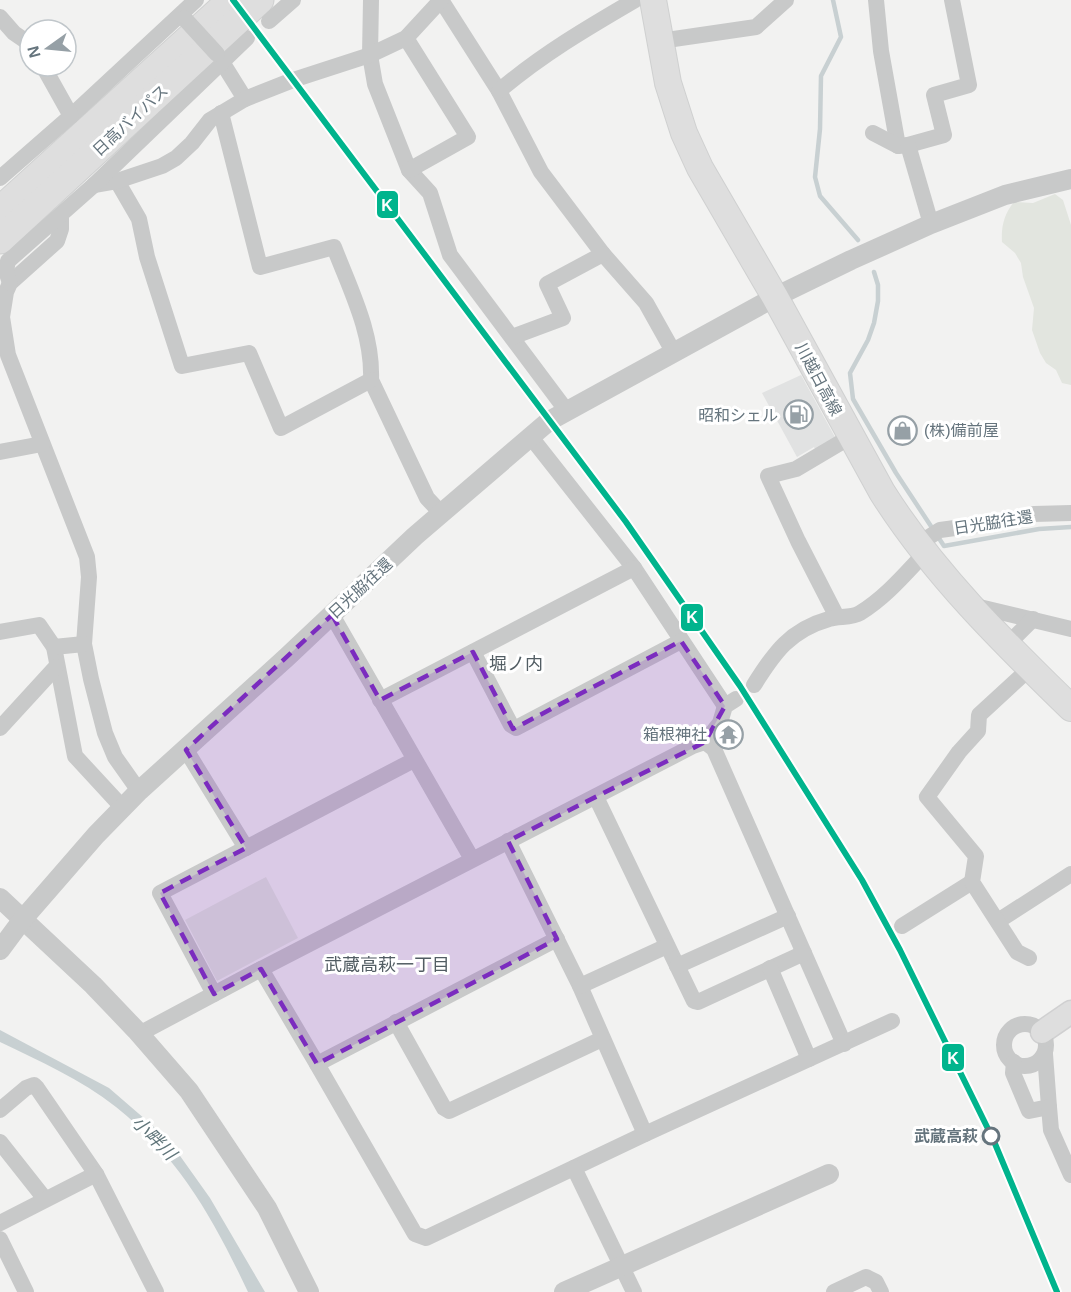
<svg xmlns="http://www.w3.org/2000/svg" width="1071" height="1292" font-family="Arial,'Noto Sans JP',sans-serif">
	<rect width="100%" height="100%" fill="#f2f2f1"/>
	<path fill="#e1e2e2" d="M801 375 836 439 816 451 814 447 797 457 762 393Z"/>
	<g fill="#e2e5df">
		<path d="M1055 194 1063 200 1071 225V385L1062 383 1056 370 1046 363 1040 353 1032 330 1034 308 1023 277 1021 263 1015 253 1002 242C1001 227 1004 214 1014 202L1033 203Z"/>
		<path d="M266 877 298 938 217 981 185 920Z"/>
	</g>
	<path fill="#c8d0d2" d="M0 1030 109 1088 153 1126 173 1146 210 1198 265 1292H248C214 1220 180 1158 116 1107 81 1079 39 1061 0 1042Z"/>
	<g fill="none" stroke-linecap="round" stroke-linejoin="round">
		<g stroke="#c8d0d2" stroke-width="4.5">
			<path d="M833 0 841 37 821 76 820 129 815 177 820 196 858 240"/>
			<path d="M874 272 878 285V301L874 323 868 340 850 373 853 399 896 473 944 546 1039 529 1071 527"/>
		</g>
		<defs>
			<path id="secondary" d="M1042 1032 1071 1012"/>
			<path id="primary" d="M653 0 668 83 684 133 700 168 775 297 882 492C933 573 1003 642 1071 708"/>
			<g id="trunk">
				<path d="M0 210 231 0"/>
				<path d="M0 240 260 0"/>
			</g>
		</defs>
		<use href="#secondary" stroke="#d0d0d1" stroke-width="25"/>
		<use href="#primary" stroke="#cfd0d0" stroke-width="28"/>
		<use href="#trunk" stroke="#cfd0d0" stroke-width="29"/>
		<g stroke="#c8c9c9" stroke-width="16">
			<path d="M371 0 370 55 375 84 409 170 430 193 450 255 566 410"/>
			<path d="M441 0 499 91 541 172 603 254 646 303 674 353"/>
			<path d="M876 0 881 51 898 146"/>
			<path d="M0 17 14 33 30 44"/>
			<path d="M269 21 293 0"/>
			<path d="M406 38 468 137 409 170"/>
			<path d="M660 41 756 27 786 0"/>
			<path d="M217 54 245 99"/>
			<path d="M499 91C541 55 587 28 635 0"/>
			<path d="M221 113 260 267 334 247C350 289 373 333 371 380L427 498 441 513"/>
			<path d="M71 116 196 0"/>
			<path d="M873 133 898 146 908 145 944 135 934 95 969 85 952 0"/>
			<path d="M908 145 931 224"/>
			<path d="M0 178 71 116 43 66"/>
			<path d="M117 181 139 219 147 257 182 366 249 353 281 428 371 380"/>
			<path d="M94 185 117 181 162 166 176 158 192 143 210 120 245 99 293 80 370 55 406 38 441 0"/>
			<path d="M61 215V229L57 241 10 283 6 292 2 317 8 355 87 557 89 577 84 644 91 679 105 733 115 757 139 791"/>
			<path d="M10 283 6 271 8 261 94 185 247 38"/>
			<path d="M512 337 563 318 547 284 603 254"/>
			<path d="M530 436 634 568 725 706"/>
			<path d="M0 452 42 444"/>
			<path d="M918 544 940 530 1014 520 1034 514 1071 513"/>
			<path d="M971 605 1071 629"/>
			<path d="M332 615 472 859"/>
			<path d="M837 617 798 541 768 476 796 469 850 437"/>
			<path d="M0 632 39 625 54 647 75 756 123 808"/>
			<path d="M1008 644 1033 619"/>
			<path d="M54 647 84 644"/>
			<path d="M473 652 511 725 516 728 681 641"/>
			<path d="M754 685C774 653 790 630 829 619 838 616 852 618 860 613 886 597 905 574 925 553"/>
			<path d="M736 699 725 706 720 723 705 742 714 749 844 1044"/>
			<path d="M380 700 634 568"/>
			<path d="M0 728 56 667"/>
			<path d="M186 750 246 848"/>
			<path d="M596 797 694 1001 698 1002 804 953"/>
			<path d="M508 841 580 986 645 1134"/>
			<path d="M998 921 1071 874"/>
			<path d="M902 926 972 882"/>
			<path d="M1029 958 1017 952 972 882 976 856 927 797 959 752 978 731 979 715 1030 668"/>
			<path d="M677 966 788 916"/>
			<path d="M770 968 809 1059"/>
			<path d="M261 969 693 746 705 742"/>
			<path d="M580 986 667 946"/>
			<path d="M214 994 160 893 414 760"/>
			<path d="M396 1022 444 1108 449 1111 602 1039"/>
			<circle cx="1025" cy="1045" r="21"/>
			<path d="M139 1034 261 969 317 1064 557 939"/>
			<path d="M1014 1062 1013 1073 1029 1111 1049 1107 1045 1054"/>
			<path d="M317 1064 415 1234 426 1238 645 1134 892 1021"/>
			<path d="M1049 1107 1051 1130 1071 1175"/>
			<path d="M0 1110 26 1088 34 1085 37 1088 96 1174 156 1292"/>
			<path d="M0 1142 45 1199"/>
			<path d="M574 1168 634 1292"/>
			<path d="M0 1223 96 1174"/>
			<path d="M0 1239 26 1292"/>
			<path d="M834 1292 866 1277 876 1282 881 1292"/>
		</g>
		<g stroke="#c8c9c9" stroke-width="20">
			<path d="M0 898 93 985 136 1030 189 1091 267 1208 309 1292"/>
			<path d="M0 950 23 919 96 835 139 791 287 657 415 536 549 421 775 297 851 260 931 224 1005 195 1071 179"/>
			<path d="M564 1292 829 1174"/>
		</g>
		<use href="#secondary" stroke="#dedede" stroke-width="22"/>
		<use href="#primary" stroke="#dedede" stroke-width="26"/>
		<use href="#trunk" stroke="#dedede" stroke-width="27"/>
		<path stroke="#c8c9c9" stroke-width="16" d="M184 18 217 54"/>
		<defs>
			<path id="rail-1" d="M233 0 626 522 740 686 862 880 900 950 993 1139 1057 1292"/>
		</defs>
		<use href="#rail-1" stroke="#fff" stroke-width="10"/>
		<use href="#rail-1" stroke="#00b48d" stroke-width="6"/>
	</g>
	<path fill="#7b2cbf" fill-opacity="0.2" stroke="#7b2cbf" stroke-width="4.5" stroke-dasharray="12 8" stroke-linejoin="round" d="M332 615 380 700 473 652 513 729 681 641 725 706 705 742 508 841 557 939 317 1064 261 969 214 994 160 893 246 848 186 750Z"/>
	<defs>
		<symbol id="fuel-ring" viewBox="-11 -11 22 22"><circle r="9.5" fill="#fff" stroke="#96a0a6" stroke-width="1.5"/><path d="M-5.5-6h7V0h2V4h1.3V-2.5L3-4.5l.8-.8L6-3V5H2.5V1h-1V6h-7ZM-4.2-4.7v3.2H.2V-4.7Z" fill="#96a0a6"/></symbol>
		<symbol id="shop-ring" viewBox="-11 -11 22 22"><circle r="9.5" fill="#fff" stroke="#96a0a6" stroke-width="1.5"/><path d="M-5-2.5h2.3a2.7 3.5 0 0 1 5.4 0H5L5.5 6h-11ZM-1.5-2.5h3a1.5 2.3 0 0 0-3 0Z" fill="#96a0a6"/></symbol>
		<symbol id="temple-ring" viewBox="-11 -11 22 22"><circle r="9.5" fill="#fff" stroke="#96a0a6" stroke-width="1.5"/><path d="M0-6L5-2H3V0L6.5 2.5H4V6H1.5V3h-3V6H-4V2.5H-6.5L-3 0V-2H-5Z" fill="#96a0a6"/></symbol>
	</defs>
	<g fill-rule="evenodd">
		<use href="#fuel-ring" x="782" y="398" width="33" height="33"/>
		<use href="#shop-ring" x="886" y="414" width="33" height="33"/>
		<use href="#temple-ring" x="712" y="718" width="33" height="33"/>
	</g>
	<circle fill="#fff" stroke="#65747d" stroke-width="3" cx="991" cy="1136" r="8"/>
	<g text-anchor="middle" stroke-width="6" stroke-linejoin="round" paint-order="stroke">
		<g font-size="16" fill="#65747d" stroke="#fff">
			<text transform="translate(130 120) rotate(-43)" y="6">日高バイパス</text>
			<text transform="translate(819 379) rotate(62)" y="6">川越日高線</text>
			<text transform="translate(993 522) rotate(-9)" y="6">日光脇往還</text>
			<text transform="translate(360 588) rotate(-43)" y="6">日光脇往還</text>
		</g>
		<g font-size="16" fill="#65747d" stroke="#fff" text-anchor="end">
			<text x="778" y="421">昭和シェル</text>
			<text x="924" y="436" text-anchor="start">(株)備前屋</text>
			<text x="707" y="740">箱根神社</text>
		</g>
		<g font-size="16" font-weight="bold" fill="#65747d" stroke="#fff" text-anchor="end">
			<text x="978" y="1142">武蔵高萩</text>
		</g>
		<g font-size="18" fill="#525d63" stroke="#fff">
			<text x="516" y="670">堀ノ内</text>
			<text x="387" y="971">武蔵高萩一丁目</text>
		</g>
		<g font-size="18" font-style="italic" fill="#61767b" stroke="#fff">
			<text transform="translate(154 1138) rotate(45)" y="6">小畔川</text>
		</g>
	</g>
	<g stroke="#fff" stroke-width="2">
		<rect x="376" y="190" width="23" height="29" rx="6" fill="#00b48d"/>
		<rect x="680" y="603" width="24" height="29" rx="6" fill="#00b48d"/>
		<rect x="941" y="1043" width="24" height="29" rx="6" fill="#00b48d"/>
	</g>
	<g font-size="16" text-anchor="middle" font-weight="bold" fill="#fff">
		<text x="387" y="211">K</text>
		<text x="692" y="623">K</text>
		<text x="953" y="1064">K</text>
	</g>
	<g transform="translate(48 48) rotate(255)"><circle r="28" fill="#ffffff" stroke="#c1c7cb" stroke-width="1.5"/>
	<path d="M0-4.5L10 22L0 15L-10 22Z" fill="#96a0a6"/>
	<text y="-9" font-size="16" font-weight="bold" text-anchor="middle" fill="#65747d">N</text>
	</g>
</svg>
